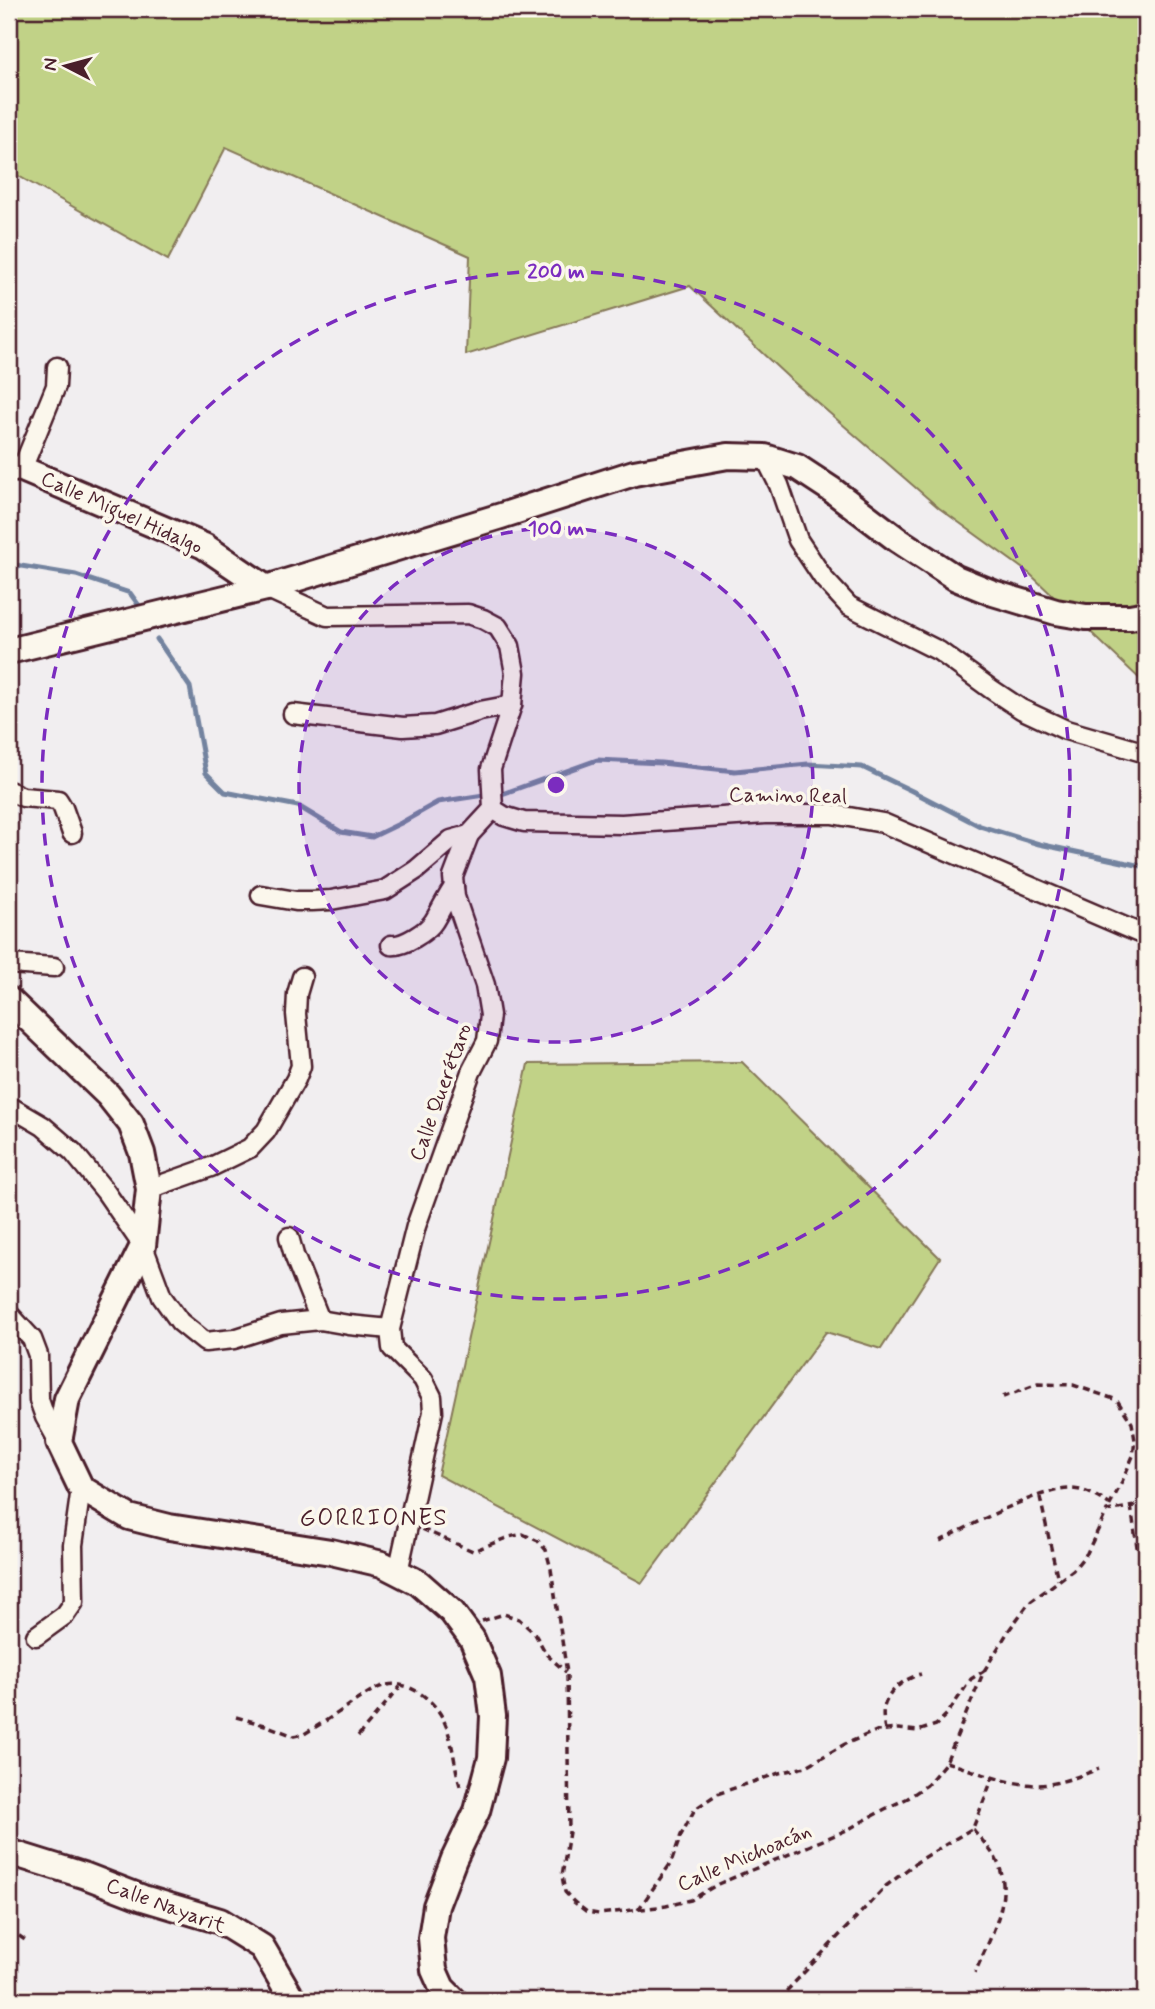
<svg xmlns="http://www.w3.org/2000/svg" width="1155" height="2009" font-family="Mynerve,sans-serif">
	<rect width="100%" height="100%" fill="#f1eef0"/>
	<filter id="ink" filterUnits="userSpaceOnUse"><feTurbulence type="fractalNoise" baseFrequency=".0143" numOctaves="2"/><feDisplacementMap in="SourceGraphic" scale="14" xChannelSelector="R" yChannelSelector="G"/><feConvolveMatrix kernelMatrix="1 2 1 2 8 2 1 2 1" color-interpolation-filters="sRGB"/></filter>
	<g filter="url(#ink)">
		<g fill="#c1d287" stroke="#867859" stroke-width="2">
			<path d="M9 9H1146V685L1030 574 939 508 789 378 690 286 466 355 470 256 226 147 168 260 13 173 9 174Z"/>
			<path d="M742 1062 940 1258 881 1349 826 1332 642 1583 438 1475 528 1064Z"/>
		</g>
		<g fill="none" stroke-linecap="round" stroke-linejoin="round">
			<g stroke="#73839f" stroke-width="5">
				<path d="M9 564 76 575 130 593 140 607"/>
				<path d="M157 639 190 687 206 773 225 792 298 806 341 832 372 837 401 823 438 802 484 795 502 794 597 760 661 763 735 771 808 764 862 767 912 791 980 826 1039 844 1146 867"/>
			</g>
			<defs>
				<g id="street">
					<path d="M765 457 779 485 798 540 824 579 849 606 939 651 991 689 1021 709 1066 730 1146 753"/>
					<path d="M22 469 56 386 57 367"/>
					<path d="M266 588 327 616 468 614 483 619 498 627 510 646 515 673 512 705 491 769 493 809 469 835 453 877 455 897 485 985 490 1015 487 1041 471 1072 416 1226 390 1329 392 1348 423 1379 432 1397 433 1412 398 1572"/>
					<path d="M293 714 403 727 435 725 480 711 512 705"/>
					<path d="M9 791 23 797 58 800 63 808 72 833"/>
					<path d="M493 809 504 816 524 822 622 824 765 814H832L883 823 1146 936"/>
					<path d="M261 895 296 901H312L331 900 385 890 416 870 451 840 469 835"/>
					<path d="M391 945C403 947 428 931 434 921 441 910 446 898 454 887"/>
					<path d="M9 964 54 967"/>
					<path d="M9 1106 43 1126 73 1152 105 1191 143 1246 162 1297 180 1322 205 1342 234 1339 281 1324 320 1320 349 1325 390 1329"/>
					<path d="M149 1189 211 1167 250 1148 266 1131 296 1079 301 1066 296 1014 297 994 302 977"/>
					<path d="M289 1237 294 1255 320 1320"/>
					<path d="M9 1314 32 1339 38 1355 39 1400 45 1417 59 1442"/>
					<path d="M36 1636 65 1615 74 1602 73 1545 81 1488"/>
				</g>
				<g id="secondary">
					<path d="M9 468 22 469 204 546 266 588"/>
					<path d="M9 651 266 588 501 516 634 473 728 456 765 457 797 467 832 490 898 540 956 578 993 593 1056 612 1086 617H1130L1146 614"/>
					<path d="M9 1000 108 1095 131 1124 142 1153 149 1189 143 1246 67 1399 59 1442 81 1488 129 1517 169 1527 331 1552 382 1564 419 1583 452 1612 472 1639 488 1676 493 1716 491 1758 477 1811 454 1859 436 1906 431 1938 434 1970 442 1988 454 2000"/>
					<path d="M9 1852 86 1876 143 1898 220 1921 262 1947 293 2000"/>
				</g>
			</defs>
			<use href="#street" stroke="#4a1f2b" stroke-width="23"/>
			<use href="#secondary" stroke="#4a1f2b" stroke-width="30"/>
			<g stroke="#4a1f2b" stroke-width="3.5" stroke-dasharray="7 5" stroke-linecap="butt">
				<path d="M1003 1397 1038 1384 1073 1385 1117 1400 1132 1423 1135 1440 1133 1456 1121 1484 1107 1511"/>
				<path d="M1040 1497 1058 1580"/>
				<path d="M1131 1506 1137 1547 1146 1560"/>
				<path d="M422 1529 473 1551 509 1537 523 1534 538 1541 546 1550 551 1569 567 1673 569 1832 562 1876 565 1892 574 1902 587 1912 599 1914 666 1906 691 1900 718 1884 847 1830 885 1809 908 1798 927 1785 946 1762 984 1671 1009 1630 1029 1603 1073 1570 1087 1553 1107 1511 1146 1504"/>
				<path d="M940 1541C973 1525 1037 1488 1073 1489 1087 1490 1098 1497 1109 1504"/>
				<path d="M482 1621 504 1614 519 1619 535 1634 547 1655 566 1672"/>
				<path d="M236 1717 265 1725 294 1736 304 1734C321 1724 338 1713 354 1702 363 1696 373 1689 383 1686 407 1678 435 1700 444 1721 454 1743 454 1767 461 1789"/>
				<path d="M885 1730C884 1724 882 1714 884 1707 889 1690 904 1679 921 1674"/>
				<path d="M358 1736 400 1687"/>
				<path d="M946 1762C975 1771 1005 1784 1036 1785 1057 1785 1079 1776 1099 1769"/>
				<path d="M973 1829C980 1838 990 1849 996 1859 1016 1896 989 1939 975 1973"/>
				<path d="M638 1910 671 1863 681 1835 695 1809 717 1794 779 1773 805 1767 845 1744 876 1731 898 1729 918 1731 936 1725 948 1713 971 1679 984 1671"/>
				<path d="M9 1929 28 1942"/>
				<path d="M778 2000 886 1886 917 1862 973 1828 993 1777"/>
			</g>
			<use href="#street" stroke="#fbf7ec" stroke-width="18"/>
			<use href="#secondary" stroke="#fbf7ec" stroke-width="24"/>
		</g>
	</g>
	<circle cx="556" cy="785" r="257" fill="#7b2cbf" fill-opacity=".12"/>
	<g fill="none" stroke="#7b2cbf" stroke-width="3.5" stroke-dasharray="12 9">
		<circle cx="556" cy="785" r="257"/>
		<circle cx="556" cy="785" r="514"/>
	</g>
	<g text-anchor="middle" stroke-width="7" stroke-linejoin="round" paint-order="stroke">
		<g font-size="21" fill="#4a1f2b" stroke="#fbf7ec">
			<text transform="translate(122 512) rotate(24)" y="7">Calle Miguel Hidalgo</text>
			<text transform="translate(788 795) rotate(1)" y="7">Camino Real</text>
			<text transform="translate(440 1092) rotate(-70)" y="7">Calle Querétaro</text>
			<text transform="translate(744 1857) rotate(-23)" y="7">Calle Michoacán</text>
			<text transform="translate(166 1905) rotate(20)" y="7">Calle Nayarit</text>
		</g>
		<g font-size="24" letter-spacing="2" fill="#4a1f2b" stroke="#fbf7ec">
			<text x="374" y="1525">GORRIONES</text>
		</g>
	</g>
	<circle cx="556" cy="785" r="10" fill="#7b2cbf" stroke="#fbf7ec" stroke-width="3.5"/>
	<g font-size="21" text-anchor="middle" font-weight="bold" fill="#7b2cbf" stroke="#fbf7ec" stroke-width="7" stroke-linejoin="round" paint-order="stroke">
		<text x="556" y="278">200 m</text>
		<text x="556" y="535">100 m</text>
	</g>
	<rect width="1155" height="2009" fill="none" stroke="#fbf7ec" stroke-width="35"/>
	<rect x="18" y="18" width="1120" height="1974" fill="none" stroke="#4a1f2b" stroke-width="2.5" filter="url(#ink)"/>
	<g transform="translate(66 66) rotate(276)" stroke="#fbf7ec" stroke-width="5" paint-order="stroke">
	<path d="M0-5L12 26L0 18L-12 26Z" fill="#4a1f2b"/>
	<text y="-10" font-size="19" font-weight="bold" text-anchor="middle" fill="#4a1f2b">N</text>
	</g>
</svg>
